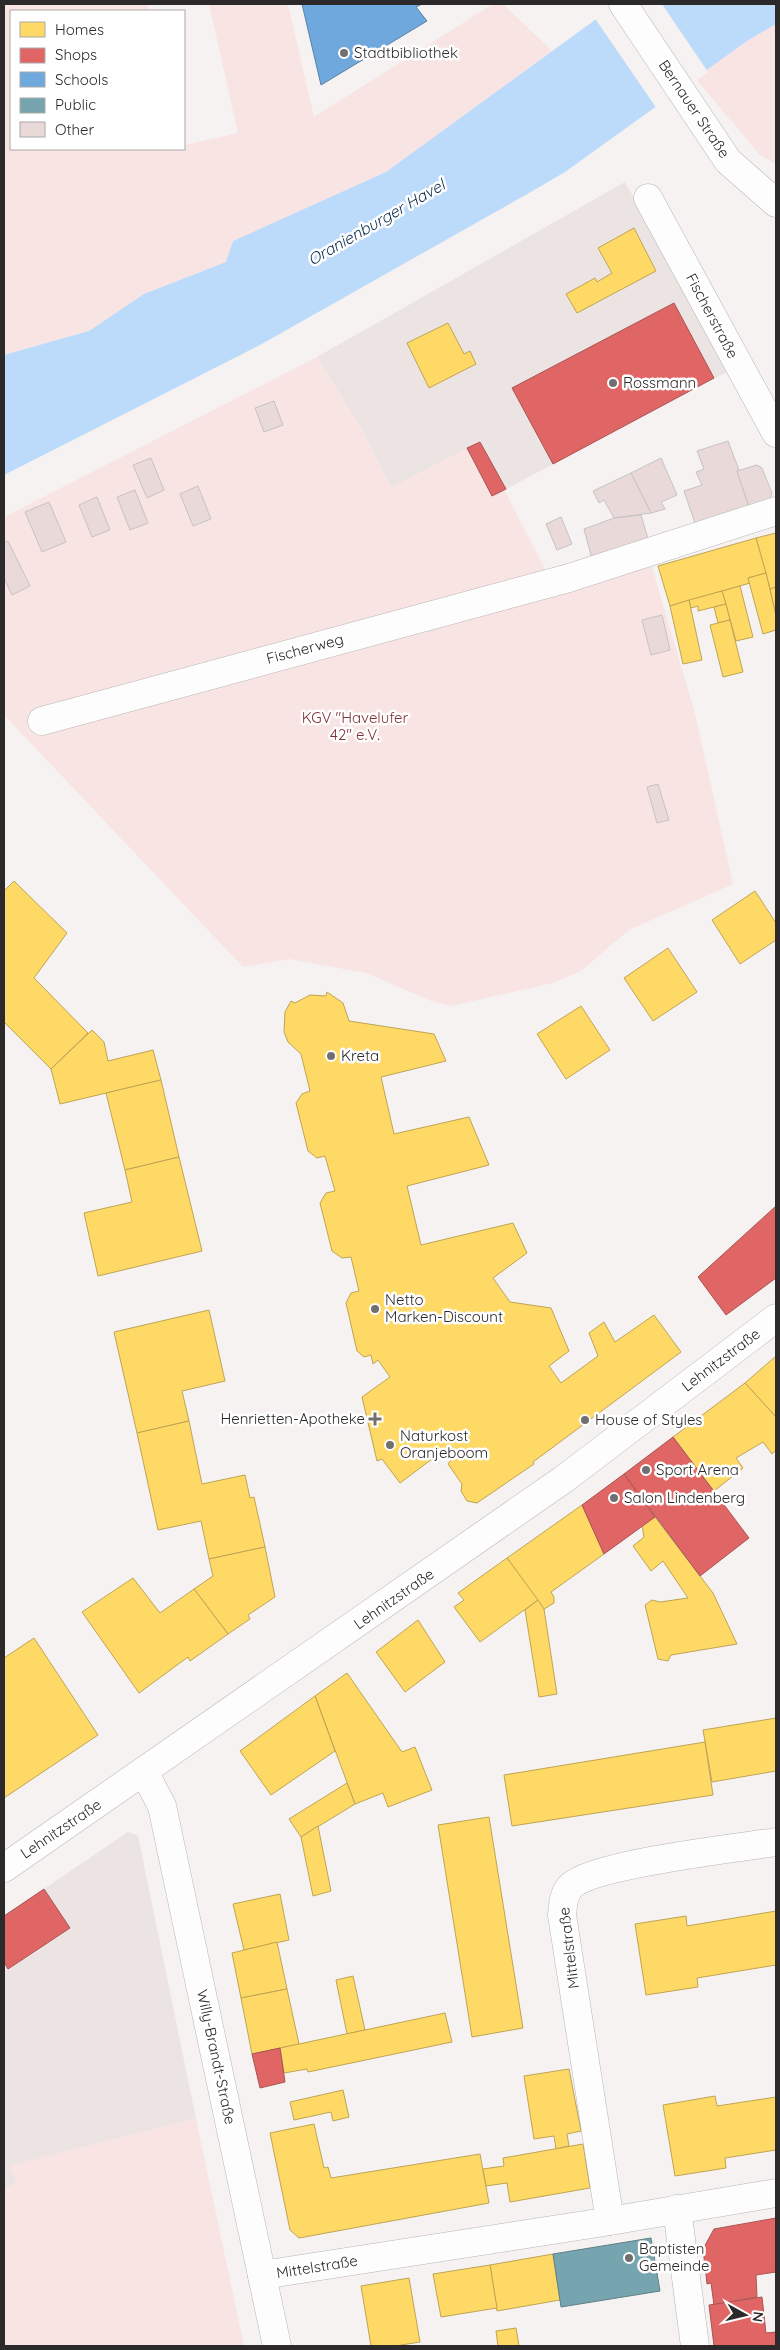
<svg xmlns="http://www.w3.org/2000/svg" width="780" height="2350" font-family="Quicksand,sans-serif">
	<rect width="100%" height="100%" fill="#f5f2f1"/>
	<g fill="#ece3e3">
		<path d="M625 182 729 371 506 489 480 442 391 488 360 427 317 357Z"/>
		<path d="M128 1832 138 1836 196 2119 10 2166 17 2183 4 2189V1916Z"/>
	</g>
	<g fill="#f9e4e4">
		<path d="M4 4H147L149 11H11V149H184V145L238 133 209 4H288L314 117 493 4H503L552 51 386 172 233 241 226 262 144 294 89 331 4 355Z"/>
		<path d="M776 24V164L760 155 695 78 747 41Z"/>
		<path d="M317 357 360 427 391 488 480 442 555 589 650 560 695 714 733 884 629 930 581 971 553 983 451 1006 431 1001 366 973 289 959 243 967 4 715V517Z"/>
		<path d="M196 2119 244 2346H4V2189L17 2183 9 2166Z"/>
	</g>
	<path fill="#bcdafa" d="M617 4H776V24L747 41 565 172 529 193 260 345 4 475V355L89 331 144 294 226 262 233 241 386 172Z"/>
	<path fill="#f5f2f1" d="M612 4H662L708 72 657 109 594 17Z"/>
	<g fill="#ffd966" stroke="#bfa454">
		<path d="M634 228 656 271 577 313 566 294 595 278 597 282 612 273 598 248Z"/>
		<path d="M448 323 464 354 470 351 476 364 429 388 407 343Z"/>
		<path d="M776 533V587L770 589 756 538Z"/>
		<path d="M756 538 766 573 748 578 750 583 670 606 658 566Z"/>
		<path d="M766 573 776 615V630L763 634 748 578Z"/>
		<path d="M740 586 753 637 736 641 722 591Z"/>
		<path d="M776 587V615L770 589Z"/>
		<path d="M722 591 726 604 698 611V606L691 608 689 600Z"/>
		<path d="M689 600 702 660 683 664 670 606Z"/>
		<path d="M726 604 730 620 718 623 714 607Z"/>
		<path d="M730 620 743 672 723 677 710 625Z"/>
		<path d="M14 881 67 933 34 978 88 1033 51 1069 4 1022V891Z"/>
		<path d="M755 891 776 923V940L740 964 712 920Z"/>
		<path d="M668 948 697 992 653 1021 624 978Z"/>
		<path d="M327 992 343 1003 349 1021 434 1034 446 1061 381 1077 394 1134 469 1117 489 1165 407 1186 421 1245 513 1223 527 1253 493 1278 510 1302 551 1308 569 1351 549 1366 561 1383 598 1356 589 1333 604 1322 615 1342 654 1315 681 1352 533 1462 534 1464 477 1503 467 1501 461 1491 462 1484 448 1464 451 1460 444 1450 400 1483 382 1459 377 1461 362 1397 390 1377 378 1360 373 1364 371 1355 364 1357 357 1351 346 1303 351 1293 359 1291 351 1257 342 1258 332 1251 320 1203 326 1193 335 1191 325 1156 317 1158 308 1151 296 1103 302 1094 310 1091 301 1054 288 1042 284 1032 285 1012 291 1001 295 1003 310 995 326 996Z"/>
		<path d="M581 1006 610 1050 566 1079 537 1034Z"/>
		<path d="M92 1030 104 1042 108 1061 153 1050 161 1080 60 1104 51 1069Z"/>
		<path d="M161 1080 179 1157 125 1170 106 1093Z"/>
		<path d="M179 1157 202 1251 98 1276 84 1213 132 1202 125 1170Z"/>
		<path d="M209 1310 225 1381 182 1391 189 1421 137 1433 114 1332Z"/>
		<path d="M776 1356V1417L745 1383Z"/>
		<path d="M745 1383 776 1417V1450L772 1454 763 1442 736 1458 743 1468 714 1491 673 1437Z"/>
		<path d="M189 1421 202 1484 245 1475 250 1498 254 1497 265 1547 209 1559 201 1521 158 1530 137 1433Z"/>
		<path d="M582 1505 604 1554 551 1592 554 1597V1603L544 1609 507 1558Z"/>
		<path d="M655 1517 713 1593 737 1644 671 1655 668 1661 658 1659 645 1605 652 1600 660 1602 688 1598 663 1561 651 1571 633 1546 644 1537 642 1525Z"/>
		<path d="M265 1547 275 1597 248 1615 250 1619 228 1634 194 1589 213 1576 209 1559Z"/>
		<path d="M507 1558 538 1600 480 1642 454 1607 464 1600 458 1593Z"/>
		<path d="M133 1578 160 1613 194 1589 228 1634 190 1661 188 1657 139 1693 82 1612Z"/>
		<path d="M538 1600 544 1609 557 1694 539 1697 525 1610Z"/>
		<path d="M418 1620 445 1662 405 1692 376 1652Z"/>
		<path d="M34 1638 98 1735 4 1798V1658Z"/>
		<path d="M347 1673 402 1752 415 1747 432 1790 388 1807 383 1793 355 1804 315 1696Z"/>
		<path d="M315 1696 335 1751 271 1795 240 1751Z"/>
		<path d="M776 1718V1771L712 1782 703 1730Z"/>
		<path d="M705 1742 713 1795 512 1826 504 1775Z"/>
		<path d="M347 1783 355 1804 301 1837 289 1819Z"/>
		<path d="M489 1817 523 2028 472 2037 438 1825Z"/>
		<path d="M318 1826 331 1891 313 1896 301 1837Z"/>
		<path d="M280 1894 289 1940 244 1950 233 1904Z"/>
		<path d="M776 1911V1965L697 1978 698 1987 646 1995 635 1924 686 1916 687 1926Z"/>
		<path d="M277 1942 287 1989 241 1998 232 1953Z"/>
		<path d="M353 1976 365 2030 347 2034 336 1980Z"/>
		<path d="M287 1989 299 2044 252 2054 241 1998Z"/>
		<path d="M445 2013 452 2042 308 2072 307 2069 284 2073 280 2048Z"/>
		<path d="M569 2069 581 2131 567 2134 569 2146 556 2149 554 2136 534 2139 524 2076Z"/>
		<path d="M343 2090 349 2117 333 2121 331 2112 294 2120 290 2102Z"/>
		<path d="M715 2096 717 2106 776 2097V2150L725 2158 726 2168 675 2176 663 2105Z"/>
		<path d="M314 2124 324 2168 328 2167 331 2178 480 2154 489 2203 299 2238 290 2230 270 2133Z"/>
		<path d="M583 2144 590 2188 510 2202 507 2183 486 2186 483 2169 504 2166 503 2158Z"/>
		<path d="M553 2254 560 2300 497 2311 490 2265Z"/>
		<path d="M490 2265 497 2308 441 2317 433 2274Z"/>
		<path d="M409 2278 420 2342 395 2346H371L361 2286Z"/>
		<path d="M516 2328 519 2346H498L496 2331Z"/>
	</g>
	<g fill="#e06666" stroke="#aa5454">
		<path d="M674 303 714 378 553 464 512 388Z"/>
		<path d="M480 442 506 489 492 496 467 448Z"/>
		<path d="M776 1206V1278L726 1315 698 1277Z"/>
		<path d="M673 1437 749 1538 700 1576 624 1474Z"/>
		<path d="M624 1474 655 1517 604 1554 582 1505Z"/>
		<path d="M44 1889 70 1928 8 1969 4 1962V1916Z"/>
		<path d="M280 2048 285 2082 260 2088 252 2054Z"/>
		<path d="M776 2218V2272L756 2275 757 2297 714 2305 711 2283 707 2284 703 2249 714 2229Z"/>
		<path d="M762 2297 766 2333 776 2332V2346H714L709 2305Z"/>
	</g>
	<path fill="#6fa8dc" stroke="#5b82a6" d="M302 4H422L416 7 427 21 321 85Z"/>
	<path fill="#76a5af" stroke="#608087" d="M651 2238 660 2291 561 2307 553 2254Z"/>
	<g fill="#e9dad9" stroke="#c5c3c2">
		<path d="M274 401 283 425 264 432 255 408Z"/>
		<path d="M728 441 739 470 737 471 749 507 696 526 684 491 702 485 696 472 704 469 697 451Z"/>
		<path d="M151 458 164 490 147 498 133 465Z"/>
		<path d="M661 458 677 495 661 502 665 509 651 513 631 473Z"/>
		<path d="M757 465 762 468 772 493 770 500 749 507 737 471Z"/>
		<path d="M631 473 651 513 614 518 604 500 599 503 593 491Z"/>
		<path d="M198 486 211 519 193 526 180 494Z"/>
		<path d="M135 490 148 523 130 530 117 497Z"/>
		<path d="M97 497 110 530 92 537 79 505Z"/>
		<path d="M49 502 66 542 42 552 25 512Z"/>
		<path d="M641 515 649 542 592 559 584 529 614 518Z"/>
		<path d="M561 517 572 544 557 550 546 524Z"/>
		<path d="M8 541 30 586 12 595 4 578V543Z"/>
		<path d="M662 615 670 650 651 655 642 620Z"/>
		<path d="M658 784 669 820 657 823 647 787Z"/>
	</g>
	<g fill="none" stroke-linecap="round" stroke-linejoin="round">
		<defs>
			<g id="minor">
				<path d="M648 198 776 433"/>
				<path d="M42 721 569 578 776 511"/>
				<path d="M144 1772 162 1806 277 2346"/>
				<path d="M677 2209 695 2346"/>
				<path d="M610 2221 562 1915C563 1905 563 1894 571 1886 593 1864 738 1848 776 1842"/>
				<path d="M262 2275 598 2223 776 2193"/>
			</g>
			<g id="major">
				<path d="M623 4 728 161 776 203"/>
				<path d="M4 1868 564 1479 776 1318"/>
			</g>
		</defs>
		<use href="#minor" stroke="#b7b6b5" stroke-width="29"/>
		<use href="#major" stroke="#b7b6b5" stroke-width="29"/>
		<use href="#minor" stroke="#fefdfd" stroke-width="28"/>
		<use href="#major" stroke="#fefdfd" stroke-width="28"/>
	</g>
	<g fill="#726f6f" stroke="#fff" stroke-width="2">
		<circle cx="344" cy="53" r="5"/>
		<circle cx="613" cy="383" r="5"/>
		<circle cx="331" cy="1056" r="5"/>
		<circle cx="375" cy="1309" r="5"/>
		<path d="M372.5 1411.5h5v5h5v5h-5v5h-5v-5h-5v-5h5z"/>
		<circle cx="585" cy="1420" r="5"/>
		<circle cx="390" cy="1445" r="5"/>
		<circle cx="646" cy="1470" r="5"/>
		<circle cx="614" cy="1498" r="5"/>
		<circle cx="629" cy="2258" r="5"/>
	</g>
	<g text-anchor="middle" stroke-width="5" stroke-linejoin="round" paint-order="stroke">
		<g font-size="15" fill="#2b2929" stroke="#fff" text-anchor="start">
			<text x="354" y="58">Stadtbibliothek</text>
			<text x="623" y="388">Rossmann</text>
			<text x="341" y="1061">Kreta</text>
			<text x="385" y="1305">Netto<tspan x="385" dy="17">Marken-Discount</tspan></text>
			<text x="365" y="1424" text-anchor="end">Henrietten-Apotheke</text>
			<text x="595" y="1425">House of Styles</text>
			<text x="400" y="1441">Naturkost<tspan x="400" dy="17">Oranjeboom</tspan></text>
			<text x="656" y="1475">Sport Arena</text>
			<text x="624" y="1503">Salon Lindenberg</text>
			<text x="639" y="2254">Baptisten<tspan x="639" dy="17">Gemeinde</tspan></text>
		</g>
		<g font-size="15" fill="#2b2929" stroke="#fff">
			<text transform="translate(694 109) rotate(56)" y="5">Bernauer Straße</text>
			<text transform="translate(712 316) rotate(62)" y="5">Fischerstraße</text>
			<text transform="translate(305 649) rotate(-15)" y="5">Fischerweg</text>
			<text transform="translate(721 1360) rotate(-37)" y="5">Lehnitzstraße</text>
			<text transform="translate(394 1599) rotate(-35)" y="5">Lehnitzstraße</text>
			<text transform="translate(61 1829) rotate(-34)" y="5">Lehnitzstraße</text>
			<text transform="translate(569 1948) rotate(-97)" y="5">Mittelstraße</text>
			<text transform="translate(216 2057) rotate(78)" y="5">Willy-Brandt-Straße</text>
			<text transform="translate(317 2267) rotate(-9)" y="5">Mittelstraße</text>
		</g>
		<g font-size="15" fill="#823237" stroke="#fff">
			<text x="355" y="723">KGV "Havelufer<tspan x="355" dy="17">42" e.V.</tspan></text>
		</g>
		<g font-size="16" font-style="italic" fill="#0e2d4b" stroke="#fff">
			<text transform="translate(376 222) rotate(-30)" y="6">Oranienburger Havel</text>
		</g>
	</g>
	<rect width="780" height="2350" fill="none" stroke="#2b2929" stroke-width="10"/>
	<rect x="10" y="10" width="175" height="140" fill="#ffffff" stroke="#aaa9a9"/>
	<rect x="20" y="22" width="25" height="15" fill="#ffd966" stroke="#aaa9a9"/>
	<text x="55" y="35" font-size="15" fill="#2b2929">Homes</text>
	<rect x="20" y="48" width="25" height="15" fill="#e06666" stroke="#aaa9a9"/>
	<text x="55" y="60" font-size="15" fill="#2b2929">Shops</text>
	<rect x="20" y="72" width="25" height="15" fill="#6fa8dc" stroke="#aaa9a9"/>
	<text x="55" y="85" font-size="15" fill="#2b2929">Schools</text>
	<rect x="20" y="98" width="25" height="15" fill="#76a5af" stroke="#aaa9a9"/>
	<text x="55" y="110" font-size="15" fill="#2b2929">Public</text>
	<rect x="20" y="122" width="25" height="15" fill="#e9dad9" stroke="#aaa9a9"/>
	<text x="55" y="135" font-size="15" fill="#2b2929">Other</text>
	<g transform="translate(745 2315) rotate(98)" stroke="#ffffff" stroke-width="4" paint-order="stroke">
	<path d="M0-4L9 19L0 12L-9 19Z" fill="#2b2929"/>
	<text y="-8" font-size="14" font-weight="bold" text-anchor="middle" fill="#2b2929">N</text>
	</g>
</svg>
